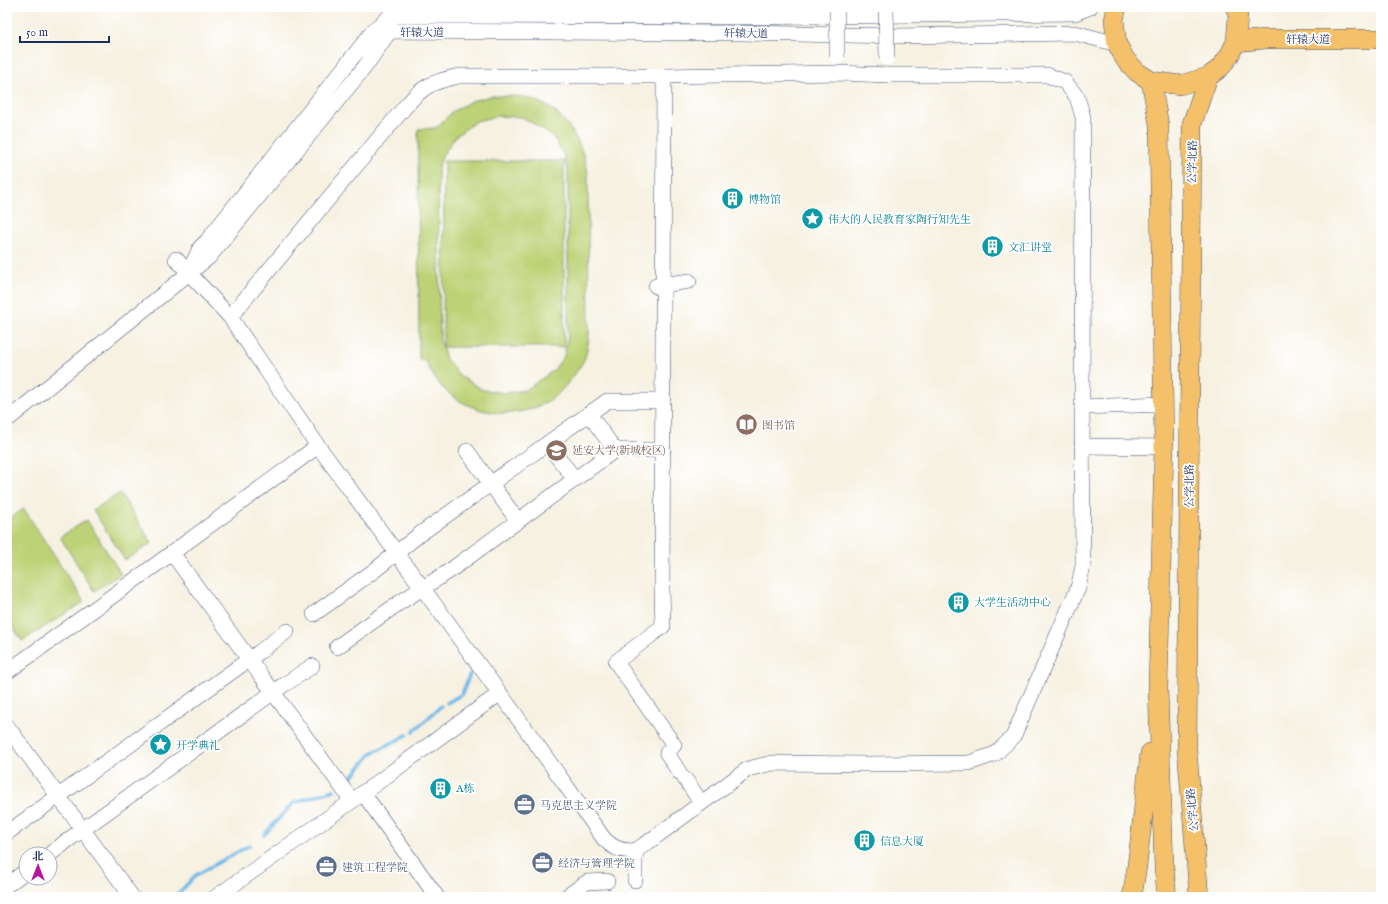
<svg xmlns="http://www.w3.org/2000/svg" width="1388" height="904" font-family="'IM FELL English','Noto Serif SC',serif">
	<rect width="100%" height="100%" fill="#fff"/>
	<filter id="ink" filterUnits="userSpaceOnUse"><feTurbulence type="fractalNoise" baseFrequency=".025" numOctaves="2"/><feDisplacementMap in="SourceGraphic" scale="8" xChannelSelector="R" yChannelSelector="G"/><feConvolveMatrix kernelMatrix="1 2 1 2 8 2 1 2 1" color-interpolation-filters="sRGB"/></filter>
	<filter id="wash" filterUnits="userSpaceOnUse"><feTurbulence type="fractalNoise" baseFrequency=".012" numOctaves="4" result="noise"/><feDisplacementMap in="SourceGraphic" scale="16" xChannelSelector="R" yChannelSelector="G"/><feGaussianBlur stdDeviation="0.9" result="paint"/><feColorMatrix in="noise" values="0 0 0 0 0 0 0 0 0 0 0 0 0 0 0 0 0 1.4 0 .05"/><feComposite in="paint" operator="in"/></filter>
	<g filter="url(#wash)">
		<rect width="100%" height="100%" fill="#f6f1e1"/>
		<g fill="#bdd276" stroke="#6c806a" fill-rule="evenodd">
			<path d="M491 96C504 96 518 95 531 99 564 109 583 142 588 174L589 337C588 343 587 351 585 358 581 366 575 374 569 381 566 385 563 389 560 392 527 422 477 419 445 390 436 382 430 370 425 360H419L418 129 436 128 452 112 471 101ZM498 116 522 117 539 127 554 138 564 156 568 171V336L564 356 554 370 526 390 505 393 483 390 460 376 446 359 440 340 438 168 444 153 456 136 476 121Z"/>
			<path d="M444 161H564V347H443Z"/>
			<path d="M120 493 152 543 125 560 93 510Z"/>
			<path d="M24 509 84 602 22 641 7 617V520Z"/>
			<path d="M87 520 121 574 94 591 60 537Z"/>
		</g>
		<g fill="none" stroke-linecap="round" stroke-linejoin="round">
			<g stroke="#6eb8e7" stroke-width="3.5">
				<path d="M447 703 462 694 470 674"/>
				<path d="M413 732 441 706"/>
				<path d="M349 780 372 753 407 735"/>
				<path d="M264 835 293 803 334 790"/>
				<path d="M175 897 196 875 250 845"/>
			</g>
		</g>
	</g>
	<g filter="url(#ink)">
		<g fill="none" stroke-linecap="round" stroke-linejoin="round">
			<defs>
				<g id="minor">
					<path d="M394 8 390 16 742 17 1075 13 1090 7"/>
					<path d="M379 31 741 33 897 36 1075 33 1117 44"/>
					<path d="M664 76 662 590 663 626 616 662 674 745 667 753 679 772"/>
					<path d="M176 259 230 317 318 446 515 714 604 839C612 847 623 853 636 850 639 849 643 845 647 843L748 769 772 763 866 764 969 763 995 754 1013 737 1078 588 1083 566 1082 407 1083 117 1077 97 1065 82 1047 75H888L837 73 664 76H459C431 82 423 86 404 108L230 317"/>
					<path d="M656 286 689 281"/>
					<path d="M1082 407 1164 404"/>
					<path d="M589 414 615 450"/>
					<path d="M7 420 209 257 364 68 389 32 390 16 374 30 207 241 200 248 189 272"/>
					<path d="M547 444 575 479"/>
					<path d="M1082 446 1164 447"/>
					<path d="M467 451 518 521"/>
					<path d="M172 553 352 801"/>
					<path d="M314 614 375 570 420 534 607 401H663"/>
					<path d="M337 647 399 603 448 572 615 450H663"/>
					<path d="M262 650 287 631"/>
					<path d="M7 672 172 553 318 446"/>
					<path d="M287 683 312 666"/>
					<path d="M7 726 132 897"/>
					<path d="M685 779 696 795"/>
					<path d="M363 793 437 897"/>
					<path d="M7 833 258 653"/>
					<path d="M64 843 282 686"/>
					<path d="M50 854 62 845"/>
					<path d="M635 880V859L636 850"/>
					<path d="M7 885 26 871"/>
					<path d="M216 897 352 801 499 694"/>
					<path d="M566 897 587 882 607 881"/>
				</g>
				<g id="major">
					<path d="M1117 7 1114 20 1117 44 1125 59 1137 72 1151 81 1180 85 1208 77 1220 68 1229 56 1236 42 1238 15 1235 7"/>
					<path d="M1236 42 1265 39H1381"/>
					<path d="M1151 81 1159 125 1164 447 1158 688 1164 867 1167 897"/>
					<path d="M1132 897 1137 866 1150 753"/>
					<path d="M1199 897 1187 749 1192 124 1208 77"/>
				</g>
			</defs>
			<use href="#minor" stroke="#3c4c72" stroke-width="16"/>
			<use href="#major" stroke="#3c4c72" stroke-width="20"/>
			<use href="#minor" stroke="#fff" stroke-width="15"/>
			<use href="#major" stroke="#f4c16a" stroke-width="19"/>
			<defs>
				<g id="minor-bridge">
					<path d="M837 7V57"/>
					<path d="M886 7 887 58"/>
				</g>
			</defs>
			<use href="#minor-bridge" stroke="#3c4c72" stroke-width="16" stroke-linecap="butt"/>
			<use href="#minor-bridge" stroke="#fff" stroke-width="15"/>
		</g>
	</g>
	<defs>
		<symbol id="building-disc" viewBox="-11 -11 22 22"><circle r="9.5" fill="#0f9aa8" stroke="#fff"/><path d="M-4-6H4V6H1V3H-1V6H-4ZM-2.5-4.3h1.7v1.8h-1.7ZM.8-4.3h1.7v1.8H.8ZM-2.5-1h1.7V.8h-1.7ZM.8-1h1.7V.8H.8Z" fill="#fff"/></symbol>
		<symbol id="sight-disc" viewBox="-11 -11 22 22"><circle r="9.5" fill="#0f9aa8" stroke="#fff"/><path d="M0-6L1.8-2.2L6-1.7L2.9 1.2L3.7 5.4L0 3.3L-3.7 5.4L-2.9 1.2L-6-1.7L-1.8-2.2Z" fill="#fff"/></symbol>
		<symbol id="library-disc" viewBox="-11 -11 22 22"><circle r="9.5" fill="#8d6e63" stroke="#fff"/><path d="M-6-4Q-3-5.5-.7-3.5V5Q-3 3-6 4ZM6-4Q3-5.5 .7-3.5V5Q3 3 6 4Z" fill="#fff"/></symbol>
		<symbol id="university-disc" viewBox="-11 -11 22 22"><circle r="9.5" fill="#8d6e63" stroke="#fff"/><path d="M0-5L7-2L0 1L-7-2ZM-4 1L0 2.5L4 1V4Q0 6-4 4Z" fill="#fff"/></symbol>
		<symbol id="office-disc" viewBox="-11 -11 22 22"><circle r="9.5" fill="#5c6f8a" stroke="#fff"/><path d="M-6-3h4V-5.5h4V-3h4V5H-6ZM-1-4.5V-3h2v-1.5ZM-6 0V1H6V0Z" fill="#fff"/></symbol>
	</defs>
	<g fill-rule="evenodd">
		<use href="#building-disc" x="720" y="186" width="25" height="25"/>
		<use href="#sight-disc" x="800" y="206" width="25" height="25"/>
		<use href="#building-disc" x="980" y="234" width="25" height="25"/>
		<use href="#library-disc" x="734" y="412" width="25" height="25"/>
		<use href="#university-disc" x="544" y="438" width="25" height="25"/>
		<use href="#building-disc" x="946" y="590" width="25" height="25"/>
		<use href="#sight-disc" x="148" y="732" width="25" height="25"/>
		<use href="#building-disc" x="428" y="776" width="25" height="25"/>
		<use href="#office-disc" x="512" y="792" width="25" height="25"/>
		<use href="#building-disc" x="852" y="828" width="25" height="25"/>
		<use href="#office-disc" x="530" y="850" width="25" height="25"/>
		<use href="#office-disc" x="314" y="854" width="25" height="25"/>
	</g>
	<g text-anchor="middle" stroke-width="3.5" stroke-linejoin="round" paint-order="stroke">
		<g font-size="11" fill="#1b2f5e" stroke="#fff">
			<text x="422" y="36">轩辕大道</text>
			<text transform="translate(746 33) rotate(1)" y="4">轩辕大道</text>
			<text x="1308" y="43">轩辕大道</text>
			<text transform="translate(1192 162) rotate(-89)" y="4">公学北路</text>
			<text transform="translate(1189 486) rotate(-90)" y="4">公学北路</text>
			<text transform="translate(1192 810) rotate(-95)" y="4">公学北路</text>
		</g>
		<g font-size="11" fill="#0d838f" stroke="#fff" text-anchor="start">
			<text x="748" y="203">博物馆</text>
			<text x="828" y="223">伟大的人民教育家陶行知先生</text>
			<text x="1008" y="251">文汇讲堂</text>
			<text x="974" y="606">大学生活动中心</text>
			<text x="176" y="749">开学典礼</text>
			<text x="456" y="792">A栋</text>
			<text x="880" y="845">信息大厦</text>
		</g>
		<g font-size="11" fill="#785e54" stroke="#fff" text-anchor="start">
			<text x="762" y="429">图书馆</text>
			<text x="572" y="454">延安大学(新城校区)</text>
		</g>
		<g font-size="11" fill="#4e5e75" stroke="#fff" text-anchor="start">
			<text x="540" y="809">马克思主义学院</text>
			<text x="558" y="867">经济与管理学院</text>
			<text x="342" y="871">建筑工程学院</text>
		</g>
	</g>
	<rect width="1388" height="904" fill="none" stroke="#fff" stroke-width="24"/>
	<g transform="translate(38 866)"><circle r="19" fill="#ffffff" stroke="#a4acbf"/>
	<path d="M0-3L7 15L0 10L-7 15Z" fill="#b5179e"/>
	<text y="-6" font-size="11" font-weight="bold" text-anchor="middle" fill="#1b2f5e">北</text>
	</g>
	<path d="M20 36v6h89v-6" fill="none" stroke="#1b2f5e" stroke-width="2"/>
	<text x="26" y="36" font-size="12" fill="#1b2f5e" stroke="#ffffff" stroke-width="3" paint-order="stroke">50 m</text>
</svg>
